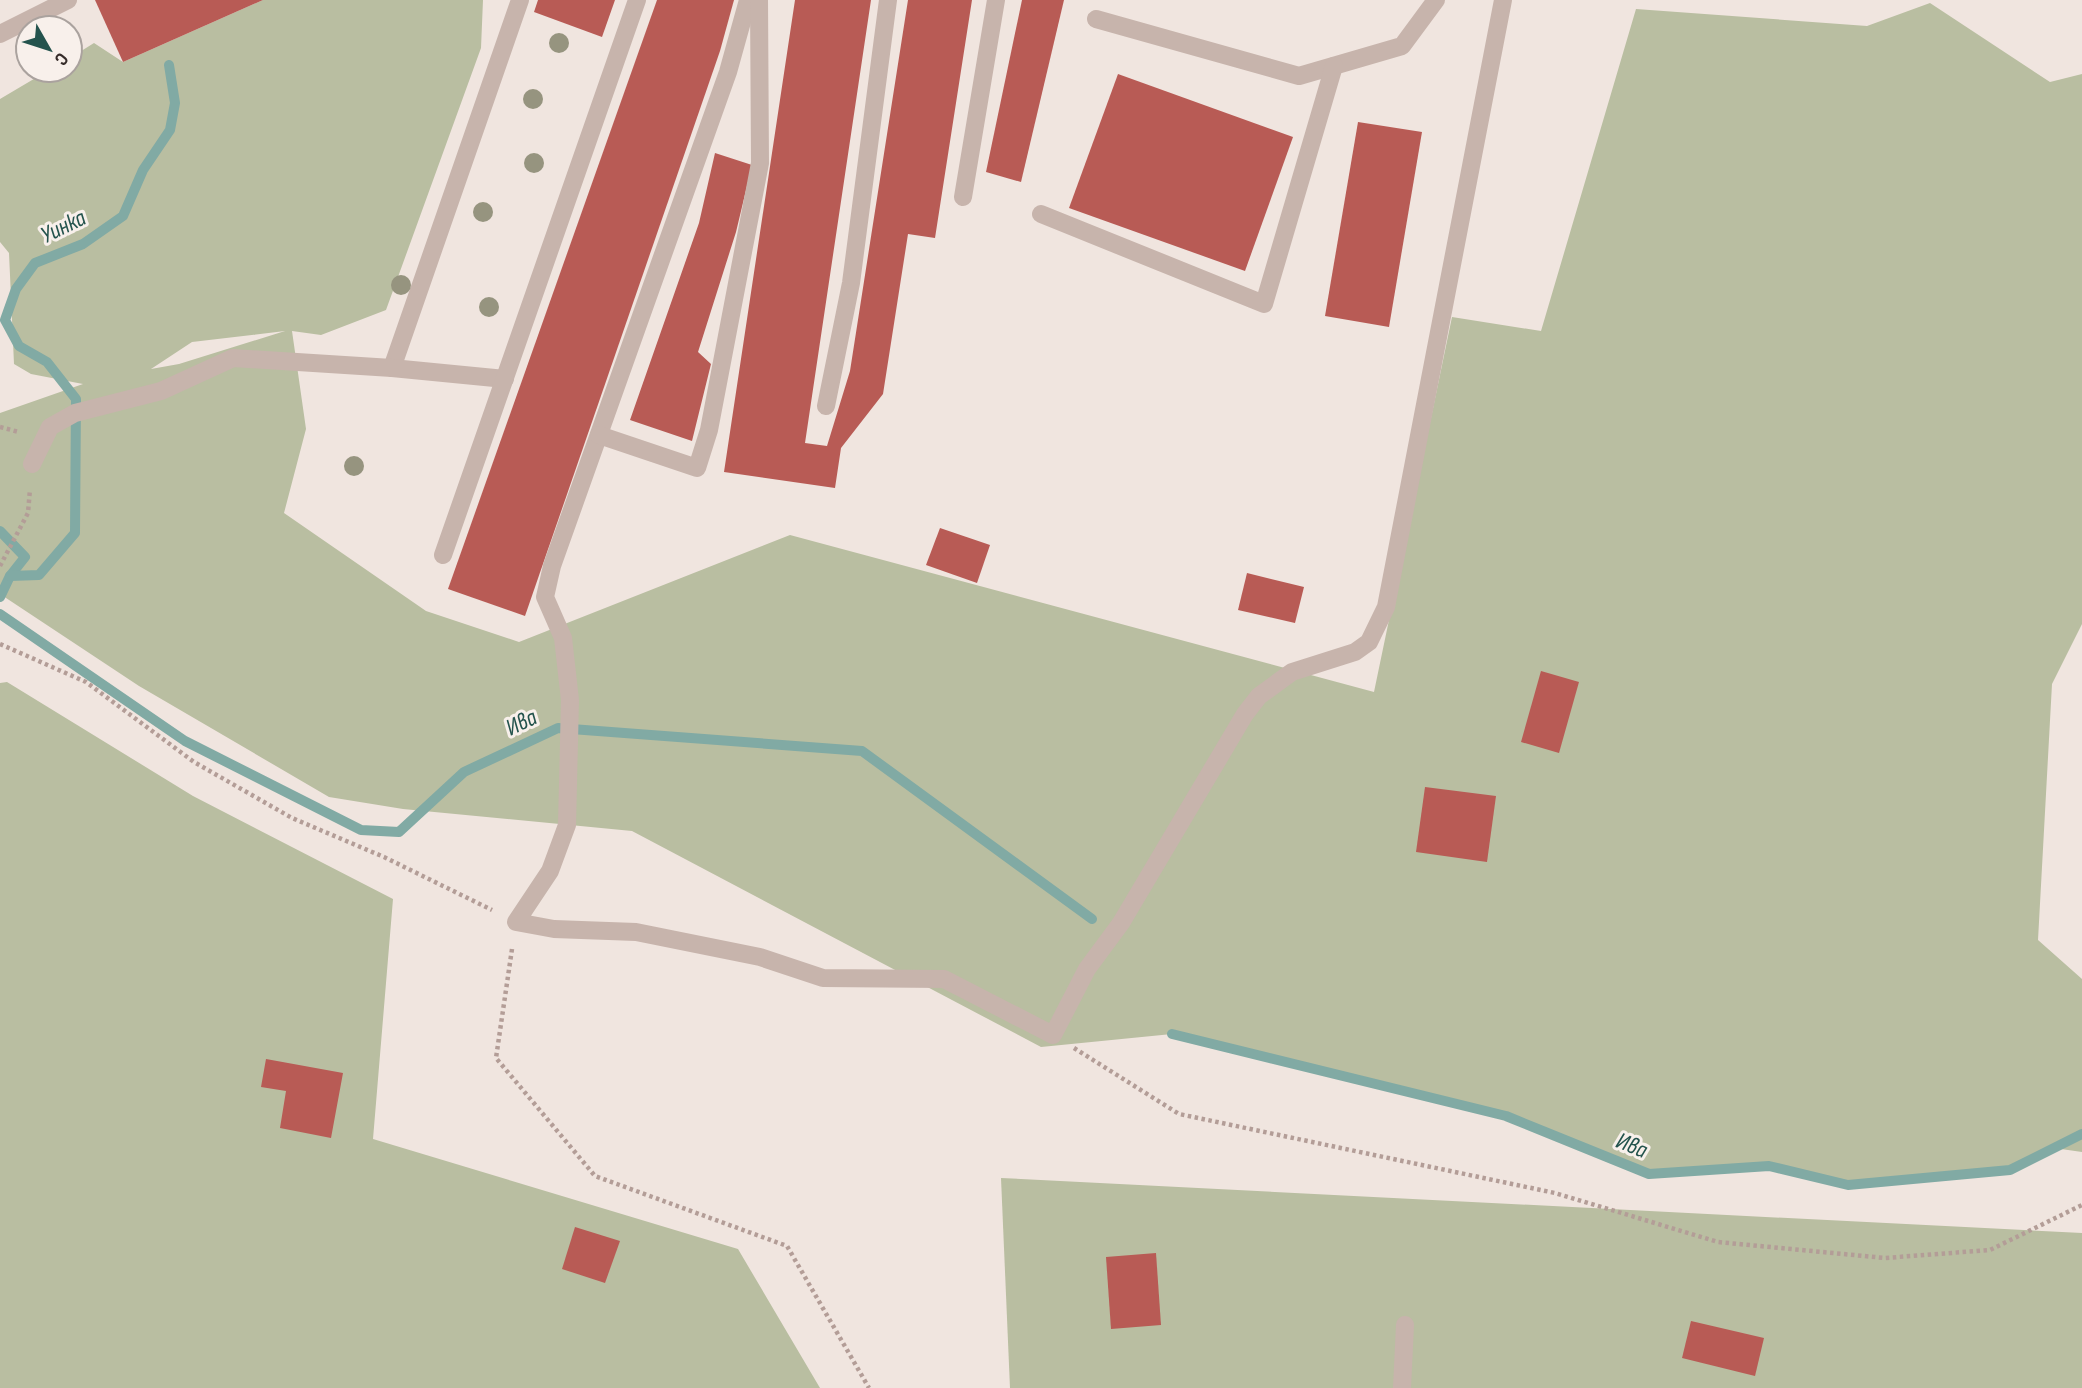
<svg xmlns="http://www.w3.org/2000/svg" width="2082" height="1388" font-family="'Sofia Sans Condensed',sans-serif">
	<rect width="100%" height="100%" fill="#f0e5df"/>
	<g fill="#b9bea1" fill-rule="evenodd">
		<path d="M263 0H483L481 48 386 310 321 335 292 331 306 429 284 513 426 611 519 642 790 535 1374 692 1452 317 1541 331 1636 9 1867 26 1930 3 2050 82 2082 74V624L2052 684 2038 940 2082 979V1152L2054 1148 2010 1170 1848 1185 1769 1166 1649 1174 1506 1116 1172 1034 1041 1047 632 831 403 809 329 797 139 686 0 594V413L83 384 31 374 14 364 9 253 0 242V99L49 70H70V58L94 43 123 62ZM285 331 179 364 151 369 192 342Z"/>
		<path d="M7 682 193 796 393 899 373 1139 738 1249 820 1388H0V683Z"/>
		<path d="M1001 1178 2082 1233V1388H1010Z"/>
	</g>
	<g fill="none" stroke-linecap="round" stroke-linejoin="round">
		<g stroke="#81aaa4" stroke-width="10">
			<path d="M0 531 25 557 10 576 0 597"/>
			<path d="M10 576 39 575 75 533 76 399 47 362 19 346 5 320 16 289 35 263 83 244 123 216 143 170 170 130 175 103 169 65"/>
			<path d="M0 614 185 741 361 830 399 832 464 772 558 728 862 751 1092 919"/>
			<path d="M1172 1034 1506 1116 1649 1174 1769 1166 1848 1185 2010 1170 2082 1134"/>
		</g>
	</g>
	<g fill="#b85b55">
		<path d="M95 0H263L123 62Z"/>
		<path d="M538 0H615L602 37 534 12Z"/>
		<path d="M657 0H734L720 51 525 616 448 589Z"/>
		<path d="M795 0H871L805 443 827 446 850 371 908 0H972L935 238 908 234 883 394 841 448 835 488 724 472Z"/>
		<path d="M1022 0H1064L1021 182 986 172Z"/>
		<path d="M1118 74 1293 137 1245 271 1069 208Z"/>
		<path d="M1358 122 1422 132 1389 327 1325 316Z"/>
		<path d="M715 153 752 165 736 232 698 352 711 364 692 441 630 420 699 223Z"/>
		<path d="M940 528 990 545 977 583 926 565Z"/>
		<path d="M1247 573 1304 587 1295 623 1238 610Z"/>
		<path d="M1541 671 1579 682 1559 753 1521 742Z"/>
		<path d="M1425 787 1496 796 1487 862 1416 852Z"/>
		<path d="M266 1059 343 1073 331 1138 280 1128 286 1091 261 1087Z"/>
		<path d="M575 1227 620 1241 605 1283 562 1269Z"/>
		<path d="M1156 1253 1161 1325 1111 1329 1106 1257Z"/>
		<path d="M1691 1321 1764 1338 1755 1376 1682 1358Z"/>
	</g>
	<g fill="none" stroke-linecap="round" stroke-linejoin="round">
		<g stroke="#b39d97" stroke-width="4.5" stroke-dasharray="3.5 3.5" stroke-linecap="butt">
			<path d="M0 427 19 432"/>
			<path d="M0 566 28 513 30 489"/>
			<path d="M0 644 86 682 194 762 292 818 384 857 492 910"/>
			<path d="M512 949 496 1058 595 1176 787 1246 869 1388"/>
			<path d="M1074 1048 1179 1114 1555 1193 1718 1242 1885 1258 1990 1250 2082 1205"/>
		</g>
		<g stroke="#c7b4ac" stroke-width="18">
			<path d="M748 0 728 72 552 566 545 597 563 638 570 700 567 825 550 871 516 922 554 929 636 932 760 957 823 978 944 979 1053 1035 1087 969 1121 923 1245 714 1259 696 1292 672 1355 652 1369 642 1386 607 1503 0"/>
			<path d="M1096 19 1299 76 1402 46 1436 0"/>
			<path d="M0 34 68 0"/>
			<path d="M963 197 996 0"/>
			<path d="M1041 214 1264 304 1334 66"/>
			<path d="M392 368 520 0"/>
			<path d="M826 406 851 283 888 0"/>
			<path d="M599 435 697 468 709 430 760 163 759 0"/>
			<path d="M32 464 50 427 75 413 161 391 233 358 392 368 505 379"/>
			<path d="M443 555 637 0"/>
		</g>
		<path stroke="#c7b4ac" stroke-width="18" d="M1402 1388 1405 1325"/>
	</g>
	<g fill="#96947f">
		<circle cx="559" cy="43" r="10"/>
		<circle cx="533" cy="99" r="10"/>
		<circle cx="534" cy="163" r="10"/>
		<circle cx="483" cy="212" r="10"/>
		<circle cx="401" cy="285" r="10"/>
		<circle cx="489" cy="307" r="10"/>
		<circle cx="354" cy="466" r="10"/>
	</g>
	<g text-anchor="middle" stroke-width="6" stroke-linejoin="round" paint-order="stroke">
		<g font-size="24" font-style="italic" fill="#24534d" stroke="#f8f0eb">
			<text transform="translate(63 226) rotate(-26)" y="8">Уинка</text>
			<text transform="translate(521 722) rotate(-25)" y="8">Ива</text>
			<text transform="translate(1632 1145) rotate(22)" y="8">Ива</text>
		</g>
	</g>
	<g transform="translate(49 49) rotate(129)"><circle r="33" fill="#f8f0eb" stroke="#aaa29e" stroke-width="2"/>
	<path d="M0-5L12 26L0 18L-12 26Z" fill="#24534d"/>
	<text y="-10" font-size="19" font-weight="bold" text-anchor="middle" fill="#362c2a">С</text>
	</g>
</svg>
